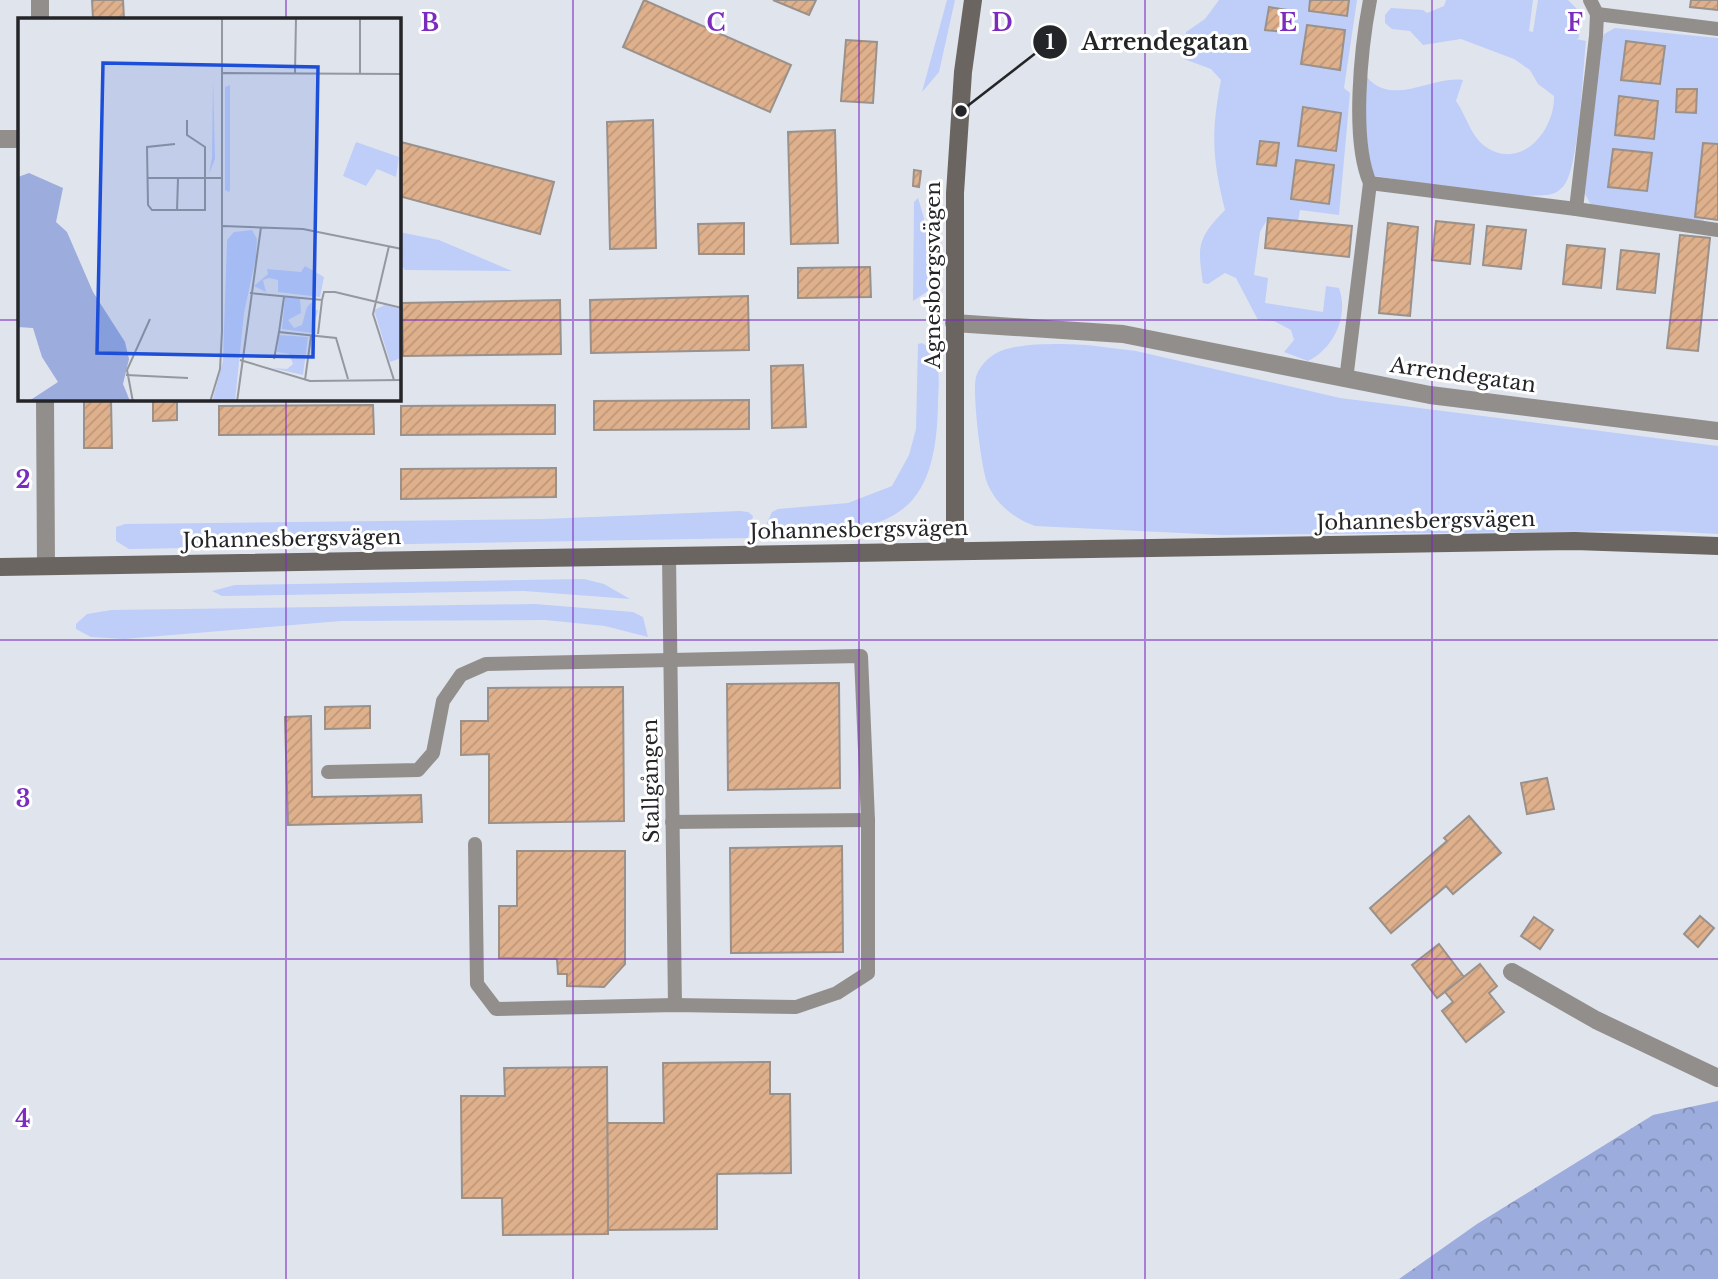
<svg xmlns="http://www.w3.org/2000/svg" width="1718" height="1279" font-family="'Libre Baskerville',serif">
	<defs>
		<pattern id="forest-crowns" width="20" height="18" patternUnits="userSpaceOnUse" patternTransform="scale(1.75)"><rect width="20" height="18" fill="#9bacdd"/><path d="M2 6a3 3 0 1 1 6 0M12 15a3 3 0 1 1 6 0" fill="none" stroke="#7e8cb3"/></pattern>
		<pattern id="building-hatch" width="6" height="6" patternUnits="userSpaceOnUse" patternTransform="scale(1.75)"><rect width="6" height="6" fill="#dfb08c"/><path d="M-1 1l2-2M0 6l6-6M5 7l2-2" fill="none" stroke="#bf9779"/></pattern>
	</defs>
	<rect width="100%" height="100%" fill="#e0e4ed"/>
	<g fill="#becef9">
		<path d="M947 0H955L939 72 922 92Z"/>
		<path d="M1219 0H1357L1344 88 1350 93 1339 215 1300 210 1298 221 1268 218 1260 232 1254 275 1268 278 1265 303 1323 312 1326 286 1339 288C1349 316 1334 348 1308 361L1284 352 1294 340 1291 330 1274 321 1258 320 1236 278 1225 273 1208 284 1203 283C1197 245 1198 238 1225 210 1212 158 1211 133 1221 80L1211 69 1184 59 1186 32 1205 19Z"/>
		<path d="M1446 0H1533L1529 31 1533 32 1538 0H1568L1578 10 1579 38 1576 39 1586 41C1583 69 1579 164 1565 184 1561 190 1555 194 1547 195 1500 199 1419 184 1371 175L1365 167 1363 72C1389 111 1430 75 1463 80L1456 101C1466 115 1471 137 1486 147 1522 171 1555 130 1554 96L1538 84 1530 70 1514 59 1461 39 1423 45 1410 31 1392 29 1385 23V15L1391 8 1423 10 1427 13 1444 6Z"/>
		<path d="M1615 28 1718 38V144L1703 143 1695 217 1704 219 1703 222 1591 205 1585 194 1598 50 1604 34Z"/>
		<path d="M918 198C927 227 936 262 928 291L913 301 914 202Z"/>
		<path d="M399 232 439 240 512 271 405 270 399 262Z"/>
		<path d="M922 343C942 354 939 380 938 401 937 531 879 529 769 537L767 523 772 512 778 509 848 503 892 486 909 455 916 429 918 344Z"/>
		<path d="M1087 345 1136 351 1340 398 1718 446V534L1663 531 1222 535 1035 526C1015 519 997 505 988 485 981 470 972 392 976 377 978 370 985 360 992 356 1011 341 1063 344 1087 345Z"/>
		<path d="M740 511 748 512 753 516 748 538 129 549 116 541V527L125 524 543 519Z"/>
		<path d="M584 579 604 584 630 599 524 591 222 596 212 591 235 585Z"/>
		<path d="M535 604 633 612 643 617 648 637 605 626 545 620 341 621 124 639 91 637 76 629V624L87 614 111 610Z"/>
	</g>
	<path fill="url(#forest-crowns)" d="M1718 1101V1279H1399L1477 1224 1653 1115Z"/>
	<g fill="url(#building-hatch)" stroke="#9a918b" stroke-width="2">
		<path d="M92 0H123L124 19H93Z"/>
		<path d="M644 0 791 65 770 112 623 47Z"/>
		<path d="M773 0H816L809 15Z"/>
		<path d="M1310 0H1349L1347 16 1309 11Z"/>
		<path d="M1691 0H1718V10L1690 7Z"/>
		<path d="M1269 7 1288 10 1285 32 1265 30Z"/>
		<path d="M1307 25 1345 30 1340 70 1301 64Z"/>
		<path d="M846 40 877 42 873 103 841 101Z"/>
		<path d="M1626 41 1665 46 1660 84 1621 80Z"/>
		<path d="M1677 89H1697L1696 113 1676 112Z"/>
		<path d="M1619 96 1658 101 1654 139 1615 135Z"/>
		<path d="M1303 107 1341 113 1336 151 1298 146Z"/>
		<path d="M653 120 656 248 610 249 607 122Z"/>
		<path d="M835 130 838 243 791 244 788 132Z"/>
		<path d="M1260 141 1279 143 1276 166 1257 164Z"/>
		<path d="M401 142 554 182 540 234 399 196Z"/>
		<path d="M1703 143 1718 144V220L1695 217Z"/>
		<path d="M1613 149 1652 153 1647 191 1608 187Z"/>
		<path d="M1296 160 1334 165 1329 204 1291 199Z"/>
		<path d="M914 170 921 171 919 187 913 186Z"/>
		<path d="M1268 218 1352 226 1349 257 1265 248Z"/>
		<path d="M1436 221 1474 225 1470 264 1432 260Z"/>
		<path d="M744 223V254H699L698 224Z"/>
		<path d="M1388 223 1418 227 1410 316 1379 313Z"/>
		<path d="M1487 226 1526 230 1521 269 1483 265Z"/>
		<path d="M1680 235 1710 238 1698 351 1667 348Z"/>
		<path d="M1567 245 1605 249 1601 288 1563 284Z"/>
		<path d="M1621 250 1659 254 1655 293 1617 289Z"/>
		<path d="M870 267 871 297 798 298V268Z"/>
		<path d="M748 296 749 350 591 353 590 300Z"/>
		<path d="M560 300 561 354 403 356 402 303Z"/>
		<path d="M803 365 806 427 772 428 771 366Z"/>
		<path d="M84 399H111L112 448H84Z"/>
		<path d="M153 399H177V420L153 421Z"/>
		<path d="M749 400V429L594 430V401Z"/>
		<path d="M373 405 374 434 219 435V406Z"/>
		<path d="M555 405V434L401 435V406Z"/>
		<path d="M556 468V497L401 499V469Z"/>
		<path d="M839 683 840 788 728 790 727 684Z"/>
		<path d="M623 687 624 821 489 823V754L461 755V721H488V688Z"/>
		<path d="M370 706V728L325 729V707Z"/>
		<path d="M311 716 312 797 421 795 422 822 288 825 285 717Z"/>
		<path d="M1547 778 1554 809 1527 814 1521 783Z"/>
		<path d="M1469 816 1501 853 1453 894 1446 886 1391 933 1370 908 1447 841 1444 838Z"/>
		<path d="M842 846 843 952 731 953 730 848Z"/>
		<path d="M517 851H625V964L604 987 567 986V974H558L557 959 499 958V906H517Z"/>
		<path d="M1700 916 1714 928 1698 947 1684 934Z"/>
		<path d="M1534 917 1553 930 1540 949 1521 936Z"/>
		<path d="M1439 944 1464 977 1437 998 1412 965Z"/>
		<path d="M1480 964 1497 986 1489 993 1504 1012 1466 1042 1442 1011 1453 1002 1445 992Z"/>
		<path d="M770 1062V1094H790L791 1173 717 1174V1229L608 1230 607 1123H664L663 1063Z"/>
		<path d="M607 1067 608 1234 503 1235 502 1198H462L461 1096H505L504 1068Z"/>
	</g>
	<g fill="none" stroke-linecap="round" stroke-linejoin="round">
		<g stroke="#928e8b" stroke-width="14">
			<path d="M1597 14 1718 29"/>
			<path d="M1370 183 1576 209 1596 36 1597 14 1590 0"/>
			<path d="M1576 209 1718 230"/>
			<path d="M1346 380 1370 183C1351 140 1361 47 1370 0"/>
			<path d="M669 556 675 1005"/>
			<path d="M328 772 418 770 433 753 443 701 461 675 486 664 861 656 868 820V973L837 993 796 1007 675 1005 496 1009 477 984 475 844"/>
			<path d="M672 822 868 820"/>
		</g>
		<g stroke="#928e8b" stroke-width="18">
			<path d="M40 0V19"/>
			<path d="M0 139H19"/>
			<path d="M954 323 1123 334 1430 395 1718 431"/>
			<path d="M45 399 46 566"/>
			<path d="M1512 972 1596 1020 1718 1078"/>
		</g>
		<g stroke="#6a6561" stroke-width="18">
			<path d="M955 551V193L963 72 973 0"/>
			<path d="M0 567 1575 541 1718 546"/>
		</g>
	</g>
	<path fill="none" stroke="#7b2cbf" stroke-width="2" stroke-opacity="0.55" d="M286 0V19M573 0V1279M859 0V1279M1145 0V1279M1432 0V1279M0 320H19M399 320H1718M286 399V1279M0 640H1718M0 959H1718"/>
	<g text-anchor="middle" stroke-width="6" stroke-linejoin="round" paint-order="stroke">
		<g font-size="21" fill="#242528" stroke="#fff">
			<text transform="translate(933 275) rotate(-90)" y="7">Agnesborgsvägen</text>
			<text transform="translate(1463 375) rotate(8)" y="7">Arrendegatan</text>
			<text transform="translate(1426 521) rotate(-1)" y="7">Johannesbergsvägen</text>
			<text transform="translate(859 530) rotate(-1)" y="7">Johannesbergsvägen</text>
			<text transform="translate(292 539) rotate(-1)" y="7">Johannesbergsvägen</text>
			<text transform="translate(651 781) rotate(-91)" y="7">Stallgången</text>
		</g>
	</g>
	<g transform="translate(18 18)">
		<rect width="383" height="383" fill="#e0e4ed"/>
		<path d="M195 60 197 141 191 156 194 139ZM212 67V172L211 174 207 172V69ZM338 124 381 139 378 159 359 151 348 168 325 158ZM234 212 239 221 238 239 226 295 217 383 194 384 205 343 209 222 216 214ZM287 248 306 259 302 279 260 274V262L251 260 245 262 248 274 236 268 250 256 249 251 283 254ZM267 279 282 280 283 295 270 302 276 310 284 307 289 289 295 283V292H300L294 315 264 311ZM367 287 383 291V340L372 344 356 292ZM261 317 290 319 285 357 254 350 269 351 275 346 271 336 259 334Z" fill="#becef9"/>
		<path d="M11 155 45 170 38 204 49 214 75 274 107 324 111 341 105 366 112 383H11L40 364 24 339 15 310 0 309V159Z" fill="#9bacdd"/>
		<path fill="none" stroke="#95989e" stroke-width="2" d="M342 0V56M205 55 384 56M277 55 278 0M157 126 129 129 130 187 134 192H187V129L169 117V102M129 160H205M159 193 160 160M205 208 285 211 384 231M371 228 355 296 376 362M232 275 304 282 306 274H317L384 290M266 279 261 314 318 320 330 361M300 316 304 282M256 341 261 314M222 342 292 363 384 362M108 357 170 360M287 362 293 318M115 384 109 352 132 301M192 384 202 351 204 313V0M219 384 243 209"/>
		<path fill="#1d4ed8" fill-opacity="0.15" stroke="#1d4ed8" stroke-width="3.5" d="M85 45 300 49 295 339 79 335Z"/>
		<rect width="383" height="383" fill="none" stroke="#242528" stroke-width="3.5"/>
	</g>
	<g font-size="23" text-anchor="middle" font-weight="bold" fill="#7b2cbf" stroke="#fff" stroke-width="6" stroke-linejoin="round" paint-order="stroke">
		<text x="430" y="31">B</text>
		<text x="716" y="31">C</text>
		<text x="1002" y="31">D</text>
		<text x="1288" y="31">E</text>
		<text x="1575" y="31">F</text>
		<text x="23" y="488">2</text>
		<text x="23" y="807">3</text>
		<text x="23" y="1127">4</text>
	</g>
	<path fill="none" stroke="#242528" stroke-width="2.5" d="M961 111L1050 42"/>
	<g fill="#242528" stroke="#fff" stroke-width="2.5">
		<circle cx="961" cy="111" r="7"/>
		<circle cx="1050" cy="42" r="18"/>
	</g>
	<g font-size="21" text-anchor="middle" font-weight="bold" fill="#fff">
		<text x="1050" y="49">1</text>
	</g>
	<g font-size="23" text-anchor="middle" font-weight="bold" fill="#242528" stroke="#fff" stroke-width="6" stroke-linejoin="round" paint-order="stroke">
		<text x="1165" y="50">Arrendegatan</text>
	</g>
</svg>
